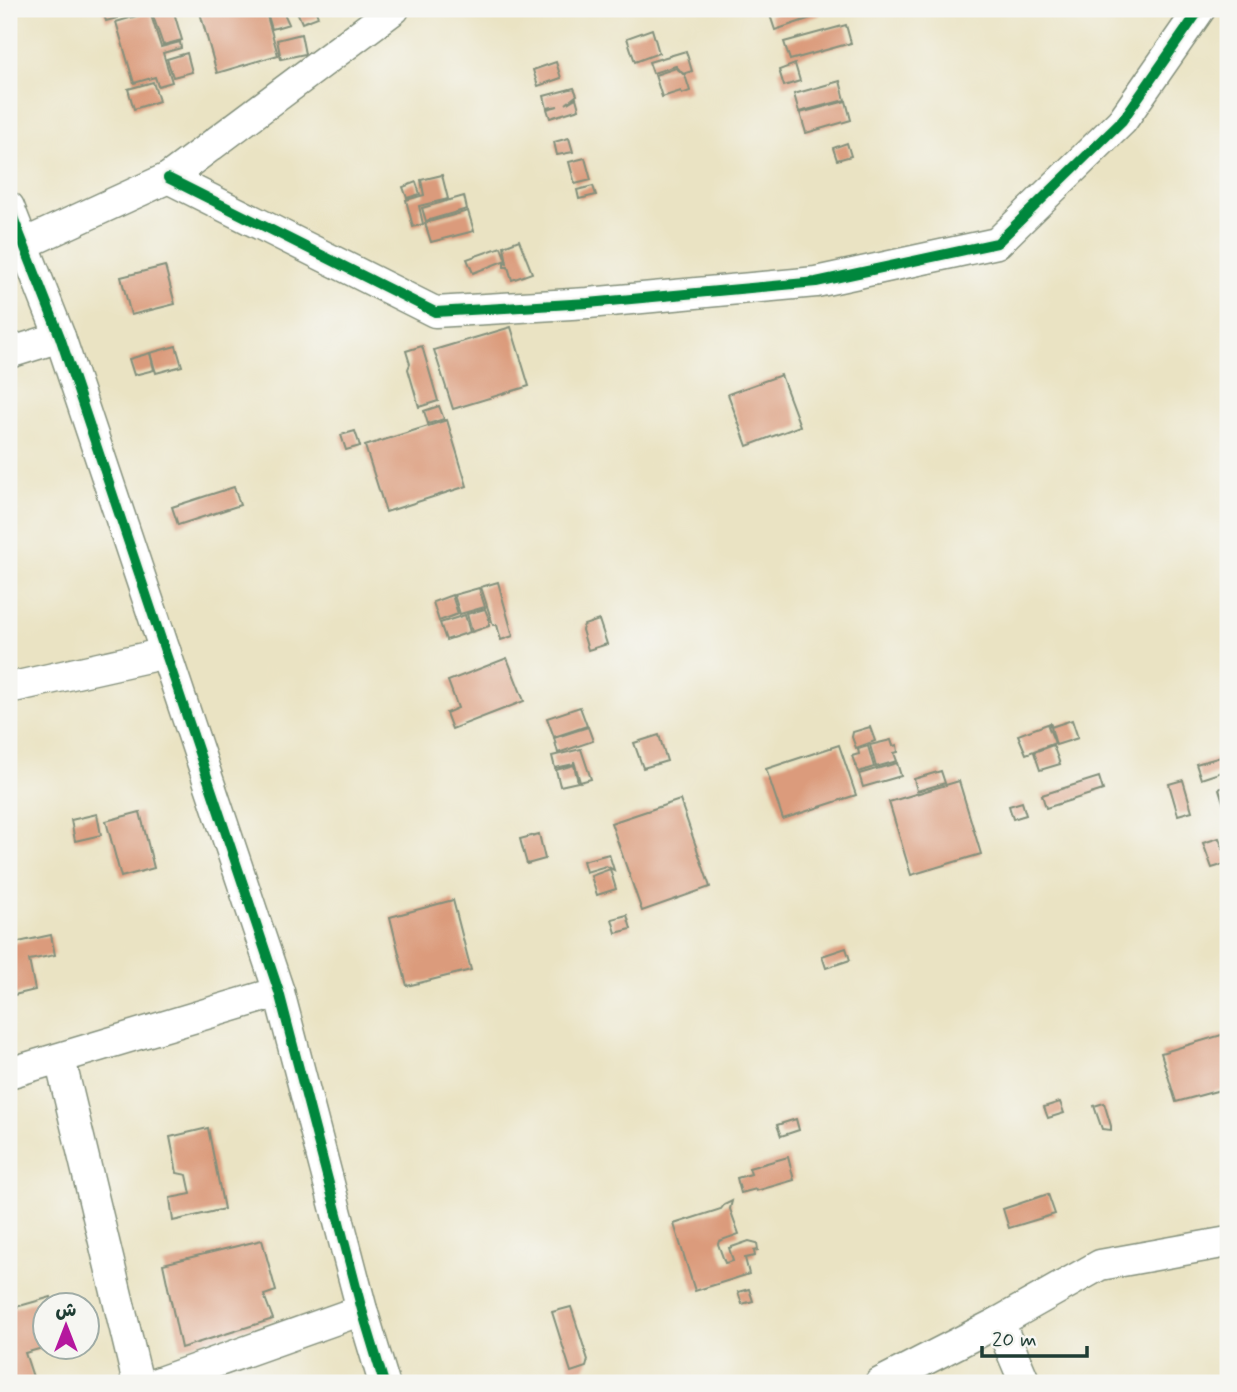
<svg xmlns="http://www.w3.org/2000/svg" width="1237" height="1392" font-family="Mynerve,'Playpen Sans Arabic',sans-serif">
	<rect width="100%" height="100%" fill="#f6f6f2"/>
	<filter id="ink" filterUnits="userSpaceOnUse"><feTurbulence type="fractalNoise" baseFrequency=".0143" numOctaves="2"/><feDisplacementMap in="SourceGraphic" scale="14" xChannelSelector="R" yChannelSelector="G"/><feConvolveMatrix kernelMatrix="1 2 1 2 8 2 1 2 1" color-interpolation-filters="sRGB"/></filter>
	<filter id="wash" filterUnits="userSpaceOnUse"><feTurbulence type="fractalNoise" baseFrequency=".00686" numOctaves="4" result="noise"/><feDisplacementMap in="SourceGraphic" scale="28" xChannelSelector="R" yChannelSelector="G"/><feGaussianBlur stdDeviation="1.57" result="paint"/><feColorMatrix in="noise" values="0 0 0 0 0 0 0 0 0 0 0 0 0 0 0 0 0 1.4 0 .05"/><feComposite in="paint" operator="in"/></filter>
	<g filter="url(#wash)">
		<rect width="100%" height="100%" fill="#eae3c3"/>
		<g id="blocks">
			<g fill="#db9b7b">
				<path d="M102 9H114L117 18 106 21Z"/>
				<path d="M164 9H173L182 40 163 45 152 13Z"/>
				<path d="M199 9H265L278 55 217 73Z"/>
				<path d="M266 9H282L289 24 272 29Z"/>
				<path d="M296 9H315L318 17 302 23Z"/>
				<path d="M783 9H801L803 14 811 11 810 9H818L820 15 775 30 770 15 784 10Z"/>
				<path d="M150 12 161 47 180 42 181 48 163 53 172 82 158 86 155 77 134 83 116 22Z"/>
				<path d="M846 25 851 43 790 60 784 42Z"/>
				<path d="M652 29 659 53 635 62 627 38Z"/>
				<path d="M301 34 305 54 281 59 277 40Z"/>
				<path d="M686 51 692 71 683 74 676 66 653 73 649 62Z"/>
				<path d="M187 53 192 72 173 77 167 59Z"/>
				<path d="M556 62 561 78 538 86 533 70Z"/>
				<path d="M795 64 800 81 784 86 779 70Z"/>
				<path d="M676 68 685 75 690 91 682 94 681 91 662 97 655 75Z"/>
				<path d="M840 81 845 100 799 112 794 94Z"/>
				<path d="M153 82 159 101 134 109 128 89Z"/>
				<path d="M574 88 577 95 566 104 576 98 579 109 550 118 547 109 558 106 547 108 544 96Z"/>
				<path d="M846 101 851 120 806 133 800 113Z"/>
				<path d="M569 138 573 152 557 155 554 142Z"/>
				<path d="M847 143 851 156 837 160 833 148Z"/>
				<path d="M585 158 591 180 575 184 569 162Z"/>
				<path d="M442 175 448 199 419 206 423 224 413 227 406 200 424 195 421 180Z"/>
				<path d="M416 182 420 194 407 198 403 187Z"/>
				<path d="M593 186 596 195 579 199 577 190Z"/>
				<path d="M464 196 467 209 426 221 422 208Z"/>
				<path d="M468 211 474 231 431 242 425 223Z"/>
				<path d="M519 240 532 273 512 280 508 267H504V262L507 263 504 246Z"/>
				<path d="M501 247 506 260 473 273 467 259Z"/>
				<path d="M165 266 175 304 131 315 121 277Z"/>
				<path d="M511 327 529 386 453 409 434 350Z"/>
				<path d="M176 346 182 366 156 373 150 353Z"/>
				<path d="M422 346 438 401 419 407 408 369 410 364 406 351Z"/>
				<path d="M150 353 154 370 134 375 129 359Z"/>
				<path d="M781 375 800 426 747 446 728 394Z"/>
				<path d="M439 406 444 419 428 424 424 411Z"/>
				<path d="M447 420 467 486 386 512 365 446Z"/>
				<path d="M355 431 360 446 346 450 341 435Z"/>
				<path d="M234 487 240 505 178 525 172 507Z"/>
				<path d="M498 582 513 636 501 640 497 625H493L481 587Z"/>
				<path d="M479 588 485 607 460 614 454 595Z"/>
				<path d="M452 595 458 614 439 621 433 602Z"/>
				<path d="M485 609 489 619V626L472 632 467 614Z"/>
				<path d="M465 615 470 632 446 640 440 623Z"/>
				<path d="M599 620 607 644 588 650 582 630 584 625Z"/>
				<path d="M507 658 524 701 452 729 446 713 458 708 448 681Z"/>
				<path d="M580 707 587 726 554 737 547 718Z"/>
				<path d="M1072 720 1078 738 1056 745 1051 727Z"/>
				<path d="M1050 723 1051 725 1048 726 1055 743 1026 754 1018 735Z"/>
				<path d="M588 727 593 741 558 753 554 738Z"/>
				<path d="M870 727 875 741 856 748 852 737 853 732Z"/>
				<path d="M659 735 667 761 643 768 634 743Z"/>
				<path d="M891 740 893 746 897 745 898 752 894 753 897 761 876 767 870 745Z"/>
				<path d="M839 745 856 795 783 819 766 769Z"/>
				<path d="M1053 745 1060 764 1040 770 1034 752Z"/>
				<path d="M868 746 874 767 858 772 852 756 859 754 858 749Z"/>
				<path d="M581 749 591 779 580 782 574 761V764L555 768 552 756Z"/>
				<path d="M1228 755V770L1201 779 1196 764Z"/>
				<path d="M897 763 901 776 863 787 859 774Z"/>
				<path d="M574 765 578 782 560 786 556 770Z"/>
				<path d="M941 771 945 783 917 791 914 779Z"/>
				<path d="M1099 777 1103 790 1046 808 1042 795Z"/>
				<path d="M1183 780 1192 811 1178 815 1169 784Z"/>
				<path d="M959 781 981 854 911 875 889 802Z"/>
				<path d="M1228 785V803L1224 805 1219 789Z"/>
				<path d="M680 800 710 887 642 911 611 823Z"/>
				<path d="M1022 802 1026 815 1013 819 1009 806Z"/>
				<path d="M140 812 154 868 121 877 106 821Z"/>
				<path d="M97 814 101 835 75 841 71 820Z"/>
				<path d="M539 834 545 859 527 864 520 839Z"/>
				<path d="M1219 838 1228 863 1212 868 1203 843Z"/>
				<path d="M609 854 614 870 606 866 586 872 583 861Z"/>
				<path d="M610 869 616 889 597 895 591 876Z"/>
				<path d="M453 900 471 970 407 986 390 917Z"/>
				<path d="M627 915 631 929 616 933 612 919Z"/>
				<path d="M51 935 55 955 29 960 35 990 14 995 9 964V944Z"/>
				<path d="M846 948 850 960 826 968 822 956Z"/>
				<path d="M1228 1033V1094L1224 1089 1176 1102 1161 1053Z"/>
				<path d="M1060 1102 1064 1113 1048 1118 1044 1107Z"/>
				<path d="M1104 1103 1111 1126V1130L1102 1129 1094 1106Z"/>
				<path d="M796 1119 799 1130 781 1136 777 1125Z"/>
				<path d="M208 1128 224 1209 173 1221 170 1198 191 1194 187 1175 177 1173 170 1137Z"/>
				<path d="M788 1157 794 1180 756 1191V1189L741 1193 737 1178 751 1174 749 1168Z"/>
				<path d="M1048 1194 1055 1214 1009 1228 1003 1209Z"/>
				<path d="M732 1201 730 1209 739 1234 719 1241 718 1244 725 1263 733 1261 729 1248 749 1241 757 1243 758 1250 754 1251 755 1256 745 1258 749 1274 695 1291 674 1224 721 1209 724 1205Z"/>
				<path d="M262 1240 276 1291 264 1295 273 1319 181 1348 163 1264Z"/>
				<path d="M749 1289 753 1301 742 1304 738 1292Z"/>
				<path d="M51 1297 53 1304H46V1347L25 1353 35 1383H9V1309Z"/>
				<path d="M571 1307 588 1360 586 1367 571 1372 552 1312Z"/>
			</g>
		</g>
	</g>
	<g filter="url(#ink)">
		<use href="#blocks" fill-opacity="0" stroke="#84907c" stroke-width="2"/>
		<g fill="none" stroke-linecap="round" stroke-linejoin="round">
			<defs>
				<g id="minor">
					<path d="M168 178 435 312 588 303 816 282 997 243 1122 121 1200 9"/>
					<path d="M9 207 60 337 279 992 362 1310 384 1383"/>
					<path d="M24 244 168 178 394 9"/>
					<path d="M9 353 60 337"/>
					<path d="M9 688 166 653"/>
					<path d="M60 1059 138 1383"/>
					<path d="M9 1073 279 992"/>
					<path d="M999 1322 1025 1383"/>
					<path d="M157 1383 362 1310"/>
					<path d="M880 1383 999 1322 1100 1265 1228 1242"/>
				</g>
			</defs>
			<use href="#minor" stroke="#84907c" stroke-width="33"/>
			<use href="#minor" stroke="#fff" stroke-width="30"/>
			<defs>
				<g id="cycleway">
					<path d="M168 178 435 312 588 303 816 282 997 243 1122 121 1200 9"/>
					<path d="M9 207 60 337 279 992 362 1310 384 1383"/>
				</g>
			</defs>
			<use href="#cycleway" stroke="#f6f6f2" stroke-width="15"/>
			<use href="#cycleway" stroke="#00873e" stroke-width="10"/>
		</g>
	</g>
	<rect width="1237" height="1392" fill="none" stroke="#f6f6f2" stroke-width="35"/>
	<g transform="translate(66 1326)"><circle r="33" fill="#f6f6f2" stroke="#a0aca6" stroke-width="2"/>
	<path d="M0-5L12 26L0 18L-12 26Z" fill="#b5179e"/>
	<text y="-10" font-size="19" font-weight="bold" text-anchor="middle" fill="#1f3d34">ش</text>
	</g>
	<path d="M982 1346v10h105v-10" fill="none" stroke="#1f3d34" stroke-width="3.5"/>
	<text x="992" y="1346" font-size="21" fill="#1f3d34" stroke="#f6f6f2" stroke-width="5" paint-order="stroke">20 m</text>
</svg>
